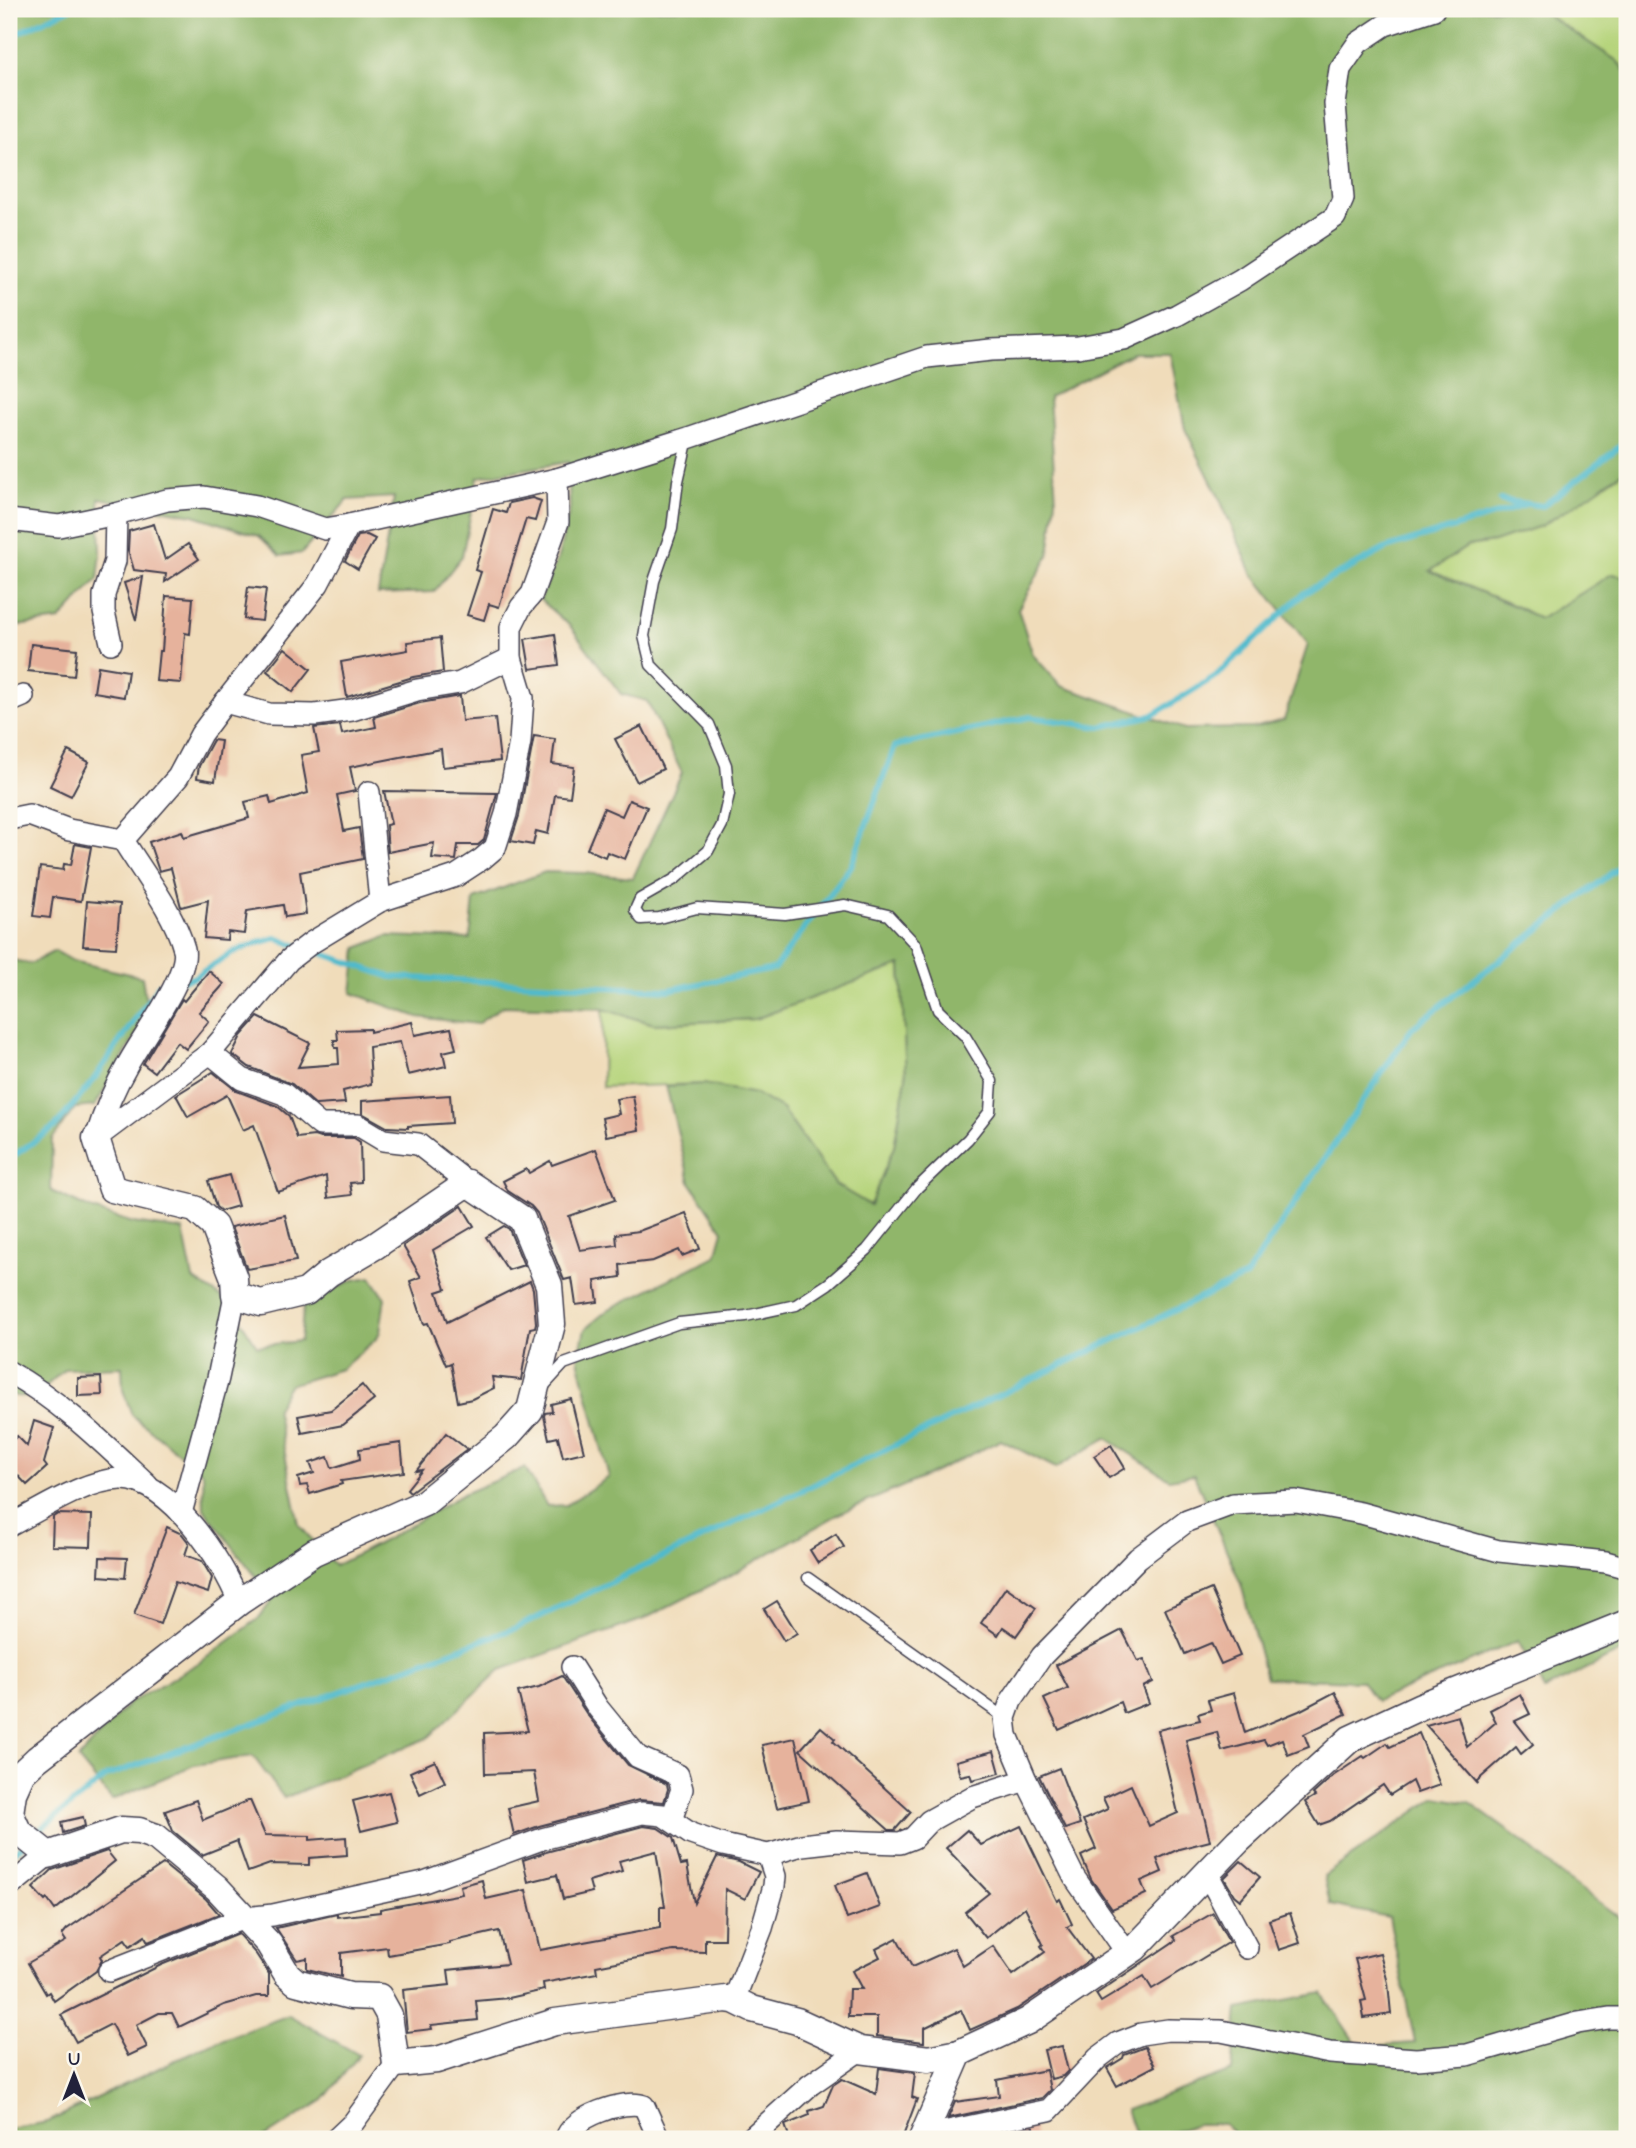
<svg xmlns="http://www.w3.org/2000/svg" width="1636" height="2148" font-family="'Comic Neue',sans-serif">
	<rect width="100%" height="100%" fill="#fbf7ec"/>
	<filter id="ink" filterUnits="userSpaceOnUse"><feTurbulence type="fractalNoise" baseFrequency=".0143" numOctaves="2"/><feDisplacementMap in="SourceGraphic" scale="14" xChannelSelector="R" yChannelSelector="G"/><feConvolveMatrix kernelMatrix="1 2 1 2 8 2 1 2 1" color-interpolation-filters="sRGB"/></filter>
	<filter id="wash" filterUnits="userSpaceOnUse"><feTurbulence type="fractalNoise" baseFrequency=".00686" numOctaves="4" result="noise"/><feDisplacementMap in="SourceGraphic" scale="28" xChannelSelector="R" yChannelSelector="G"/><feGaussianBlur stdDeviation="1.57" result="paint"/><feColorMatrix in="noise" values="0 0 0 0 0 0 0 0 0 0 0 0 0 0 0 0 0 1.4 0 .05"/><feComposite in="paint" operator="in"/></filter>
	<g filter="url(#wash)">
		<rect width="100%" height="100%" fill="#f0dcba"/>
		<g fill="#b6d47b" stroke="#6c7b5b" stroke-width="2">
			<path d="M1538 9H1627V73L1617 61Z"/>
			<path d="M1627 469V577L1612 574 1540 620 1517 607 1430 571 1468 546 1494 542Z"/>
			<path d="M901 964 906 1078 894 1147 870 1206 836 1185 782 1109 704 1084 602 1087 603 1009 654 1024 755 1019Z"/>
		</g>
		<g fill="#90b66b" stroke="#596c53" stroke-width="2" fill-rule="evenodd">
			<path d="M9 9H1538L1617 61 1627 73V469L1581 501 1541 526 1494 542 1468 546 1430 571 1517 607 1540 619 1612 574 1627 577V1649L1544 1690 1518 1641 1376 1701 1361 1681 1266 1678 1241 1584 1194 1475 1169 1479 1106 1438 1056 1468 1001 1440 929 1475 841 1513 731 1575 644 1619 500 1670 428 1738 284 1798 253 1756 194 1765 112 1800 78 1759 128 1704 202 1661 258 1619 273 1599 204 1509 203 1473 132 1415 123 1390 122 1367 65 1369 34 1397 16 1396 9 1393V959L30 964 55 951 73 961 142 977 148 1014 95 1106 75 1108 52 1139 51 1191 90 1209 133 1223 183 1230 193 1279 229 1302 257 1346 300 1341 304 1303 353 1280 371 1277 385 1298 380 1332 375 1340 341 1369 289 1385 276 1408 299 1525 335 1566 383 1541 463 1494 525 1468 547 1506 566 1505 609 1477 578 1359 585 1329 609 1309 716 1256 723 1231 690 1182 666 1086 704 1084 756 1094 782 1109 836 1185 870 1205 894 1147 906 1078 901 965 755 1019 654 1024 603 1009 503 1006 477 1024 418 1017 352 993 357 948 388 936 470 939 474 899 545 872 583 873 633 878 682 773 647 701 621 694 570 626 540 600 558 558 570 508 568 462 478 477 462 556 434 592 378 594 394 497 347 500 302 553 280 556 259 536 194 515 99 498 101 553 98 579 60 620 9 627ZM1133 353H1170L1185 429 1218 495 1252 573 1308 644 1284 720 1253 728 1185 729 1061 686 1033 655 1018 609 1049 555 1056 500 1049 397Z"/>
			<path d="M1436 1797 1469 1803 1518 1838 1560 1874 1627 1923V2139H1240L1224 2124H1197L1152 2139 1136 2137 1126 2110 1232 2071 1238 2009 1322 1993 1358 2047 1415 2043 1389 1917 1330 1905 1324 1876Z"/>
			<path d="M289 2015 359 2055 323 2100 262 2139H9V2129L48 2122 200 2048Z"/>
		</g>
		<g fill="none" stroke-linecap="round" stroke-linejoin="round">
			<g stroke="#4fbacc" stroke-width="6">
				<path d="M9 37 69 9"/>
				<path d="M312 950 391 977 668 990 774 969 851 866 895 746 1030 717 1100 727 1153 715 1216 676 1304 593 1387 548 1523 506 1500 500 1543 506 1627 441"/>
				<path d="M184 980 193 978 232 953 251 945 276 938 298 946"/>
				<path d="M9 1159 56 1126 92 1082 159 985 170 983"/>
				<path d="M34 1834 107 1776 516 1628 1246 1276 1412 1028 1627 861"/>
				<path d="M9 1856 24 1844"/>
			</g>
		</g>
		<g id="blocks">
			<g fill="#e6b29c">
				<path d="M532 498 541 501 535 521 526 519 499 607 489 604 484 620 467 615 481 572 475 570 493 509 506 513 509 503Z"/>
				<path d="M154 524 165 560 188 544 199 559 165 582 166 574 134 570 128 550 129 531Z"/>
				<path d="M367 535 375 539 358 569 345 561 358 536Z"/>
				<path d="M143 577 136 620 124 583Z"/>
				<path d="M248 587 266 589 262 621 244 619Z"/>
				<path d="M166 596 193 598 190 634 185 633 181 683 156 681 159 651H162Z"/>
				<path d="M555 634 559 665 530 669 525 639Z"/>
				<path d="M440 638 443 672 413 677 347 697 341 662 408 650 407 642Z"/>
				<path d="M31 644 77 649 74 676 28 671Z"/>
				<path d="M285 648 311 669 293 692 267 671Z"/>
				<path d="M98 666 128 671 124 697 94 692Z"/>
				<path d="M460 696 462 721 495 718 500 761 443 767 441 749 350 767 355 791 337 795 344 831 359 828 363 859 300 872 306 914 285 917 283 905 247 911 244 934 228 932 227 940 204 938 208 900 181 907 171 868 159 871 149 842 182 831 184 837 249 818 245 802 269 796 271 804 308 793 301 755 319 752 314 728 340 725 342 734 376 727 374 717 420 703Z"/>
				<path d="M642 726 663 769 637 782 615 739Z"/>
				<path d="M534 736 555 739 552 764 574 767 570 797 555 795 548 834 536 831 533 845 511 841 519 816Z"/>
				<path d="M213 740 221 741 215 781 197 778 199 766Z"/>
				<path d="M68 751 89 762 71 796 50 786Z"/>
				<path d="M384 791 497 793 484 840 478 845H458L456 860 432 858 434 843 388 852 386 825 391 824Z"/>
				<path d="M629 800 647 807 625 859 607 852 605 857 587 849 604 808 622 816Z"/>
				<path d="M75 844 91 847 81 901 53 897 50 918 33 916 40 867 63 870 64 864 71 865Z"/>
				<path d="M87 901 120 904 116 948 83 946Z"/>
				<path d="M209 971 224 984 199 1012 209 1021 186 1049 177 1042 154 1072 143 1064 182 999 184 1001Z"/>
				<path d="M258 1017 310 1043 298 1067 339 1064 338 1048H335L334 1040H338L337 1030 370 1029V1032L412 1022 415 1035 451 1028 456 1049 443 1052 446 1066 408 1075 400 1042 369 1047 371 1084 343 1091 345 1103 316 1105 292 1084 249 1067 232 1054 241 1036Z"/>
				<path d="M213 1072 237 1091 277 1106 289 1116 297 1138 314 1136 320 1138H354L360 1142 361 1182 350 1183 352 1195 328 1198 326 1176 278 1192 254 1125 243 1130 227 1095 188 1117 176 1095Z"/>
				<path d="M450 1095 452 1123 408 1126V1128L387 1127 362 1113V1101Z"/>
				<path d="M633 1096 639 1130 606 1136 602 1118 619 1114 616 1099Z"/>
				<path d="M596 1149 615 1200 569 1216 580 1250 617 1245 616 1234 639 1231 686 1213 700 1249 682 1256 679 1250 653 1261 620 1265 621 1277 595 1281 598 1302 576 1305 572 1278 564 1280 537 1213 531 1206 508 1191 503 1181 526 1169 529 1173 550 1161 552 1165Z"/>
				<path d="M229 1175 238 1206 221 1211 216 1207 208 1181Z"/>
				<path d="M462 1206 474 1226 433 1250 446 1289 437 1292 447 1322 530 1281 533 1289 536 1323 535 1327 530 1328 521 1380 492 1377 494 1388 472 1399 458 1402 451 1363 446 1365 428 1323 424 1324 410 1281 421 1277 403 1246Z"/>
				<path d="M285 1215 296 1261 247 1269 231 1227Z"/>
				<path d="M504 1226 509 1229 524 1265 508 1270 486 1237Z"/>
				<path d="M101 1377 102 1395 78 1396V1378Z"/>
				<path d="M362 1385 374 1400 343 1425 302 1433 298 1416 331 1410Z"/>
				<path d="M571 1399 584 1452 563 1457 558 1437 549 1439 544 1416 545 1413 552 1412 551 1404Z"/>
				<path d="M34 1421 54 1428 44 1463 47 1467 27 1485 9 1466V1444L17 1436 27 1446Z"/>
				<path d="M446 1433 467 1449 410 1492 407 1489 422 1470 416 1471Z"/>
				<path d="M401 1443 404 1472 341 1481 342 1484 310 1494 307 1485 300 1486 298 1478 314 1473 310 1463 328 1457 332 1468 360 1459 359 1449Z"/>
				<path d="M1111 1445 1125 1468 1109 1478 1094 1456Z"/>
				<path d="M58 1514 92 1515 91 1547 52 1546 53 1517Z"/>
				<path d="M167 1527 182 1534 189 1543 185 1555 202 1561 212 1578 208 1593 175 1582 160 1624 134 1615Z"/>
				<path d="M836 1534 844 1547 818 1563 810 1550Z"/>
				<path d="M100 1557 127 1558 125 1578 99 1576Z"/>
				<path d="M1006 1587 1036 1608 1016 1636 1003 1627 998 1635 981 1623Z"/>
				<path d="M1211 1589 1240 1656 1221 1664 1211 1643 1185 1654 1165 1609Z"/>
				<path d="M777 1601 797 1633 784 1641 764 1609Z"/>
				<path d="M1122 1630 1138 1661 1144 1659 1153 1682 1143 1687 1149 1703 1124 1713 1120 1702 1059 1730 1044 1699 1068 1688 1056 1665Z"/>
				<path d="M562 1676 588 1716 628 1765 667 1784 668 1789 664 1802 639 1800 539 1826 514 1835 508 1808 539 1801 534 1772 485 1774 484 1733 528 1731 518 1692 539 1687Z"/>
				<path d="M1335 1692 1346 1714 1304 1734 1309 1747 1288 1755 1282 1739 1267 1745 1264 1740 1222 1751 1217 1732 1186 1740 1210 1841 1179 1849 1157 1859 1162 1872 1141 1881 1146 1894 1112 1909 1091 1879 1081 1856 1096 1849 1083 1820 1108 1809 1103 1798 1131 1785 1149 1826 1178 1813 1158 1730 1200 1720 1198 1714 1211 1710 1208 1700 1234 1693 1245 1733 1299 1711Z"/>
				<path d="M1520 1694 1530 1714 1515 1721 1533 1744 1521 1754 1516 1747 1477 1781 1478 1784 1426 1725 1458 1716 1467 1747 1496 1722 1490 1710Z"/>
				<path d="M821 1727 835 1739 833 1741 911 1812 895 1830H889L800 1750Z"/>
				<path d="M1419 1733 1440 1785 1417 1793 1412 1781 1390 1795 1383 1785 1330 1821 1319 1825 1305 1802 1315 1796 1313 1794 1333 1776 1363 1756 1365 1758 1387 1743 1390 1747Z"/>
				<path d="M795 1738 809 1801 777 1808 762 1745Z"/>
				<path d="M994 1751 1000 1773 972 1780 970 1774 960 1776 956 1761Z"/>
				<path d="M435 1761 445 1782 420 1794 410 1772Z"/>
				<path d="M1059 1768 1080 1824 1065 1829 1039 1776Z"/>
				<path d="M389 1792 397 1822 361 1831 353 1801Z"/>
				<path d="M196 1800 203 1820 250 1800 265 1835 310 1836V1840L346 1837 347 1855 309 1858V1865L270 1864 248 1872 237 1841 202 1855 173 1831 165 1811Z"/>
				<path d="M83 1817 85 1826 63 1833 61 1822Z"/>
				<path d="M643 1826 658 1828 673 1838 681 1865 687 1864 694 1903 717 1857 739 1862 759 1872 745 1899 725 1889 724 1939H705V1952L673 1951 596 1966 597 1973 543 1983 544 1990 509 1998 476 2001 478 2020 431 2025 432 2029 407 2032 403 1990 450 1985 448 1970 507 1964 499 1931 450 1942V1944L388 1955 387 1947 341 1953V1977L307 1969V1958L297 1960 276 1928 337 1914V1917L380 1912V1909L462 1894 460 1886 482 1880 486 1899 526 1890 540 1950 660 1928V1907H665L656 1851 619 1861 622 1871 589 1881 592 1892 563 1899 557 1875 528 1882 523 1860 546 1852Z"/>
				<path d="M1021 1826 1057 1901 1060 1899 1072 1924 1067 1927 1091 1959 1017 2009 970 2030 961 2010 924 2028V2042L877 2036V2017H848L849 1989H862L852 1971 880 1957 876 1949 897 1938 912 1967 954 1948 963 1966 993 1946 1013 1975 1045 1952 1041 1946 1043 1944 1025 1907 986 1938 965 1912 989 1893 946 1848 967 1830 981 1845Z"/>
				<path d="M107 1851 115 1861 55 1910 47 1899 45 1901 33 1888 52 1870Z"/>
				<path d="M1241 1861 1260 1877 1240 1900 1234 1895 1224 1878Z"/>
				<path d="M163 1864 206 1899 219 1914 148 1942 145 1936 130 1946 125 1939 100 1956 102 1960 96 1971 54 2001 49 1992 46 1994 28 1963 66 1941 62 1935 67 1929Z"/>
				<path d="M867 1873 880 1907 847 1919 835 1885Z"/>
				<path d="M1213 1913 1229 1942 1152 1989 1144 1976 1101 2002 1096 1994 1176 1940 1173 1936Z"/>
				<path d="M1290 1913 1300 1943 1279 1950 1269 1920Z"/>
				<path d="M238 1934 256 1954 269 1974V1996H256L224 2005 179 2027 172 2013H159L136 2025 147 2047 128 2056 111 2024 76 2042 61 2015 161 1965Z"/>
				<path d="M1380 1953 1388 1983 1391 2014 1364 2018 1361 2001 1366 2000 1355 1959Z"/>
				<path d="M1062 2046 1068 2071 1063 2076 1051 2079 1044 2050Z"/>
				<path d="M1145 2047 1155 2066 1117 2086 1107 2068 1123 2058 1124 2055Z"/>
				<path d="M879 2068 915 2073 912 2097 917 2099 902 2139H790L785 2125 810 2115 809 2111 824 2106 833 2085 842 2079 876 2094Z"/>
				<path d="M1046 2070 1050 2090 1042 2098 948 2118 955 2102 999 2096 997 2080Z"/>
				<path d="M1034 2127 1035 2139H973Z"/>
			</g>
		</g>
	</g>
	<g filter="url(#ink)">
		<use href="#blocks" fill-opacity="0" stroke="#413e4e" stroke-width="2"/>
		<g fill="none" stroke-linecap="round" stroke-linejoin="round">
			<defs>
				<g id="service">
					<path d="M544 1386 564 1364 679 1323 746 1316 796 1305 828 1284 867 1250 917 1188 968 1139 990 1111 992 1081 965 1036 938 1010 916 945 888 915 845 905 785 914 697 908 659 918 641 919 635 910 640 899 675 879 708 851 722 825 729 794 726 765 709 724 651 665 644 636 654 581 672 529 678 481 688 438"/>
					<path d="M808 1578 1005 1718"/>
				</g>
				<g id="minor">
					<path d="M9 520 59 526 116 514 167 500 204 497 257 506 325 529 349 525"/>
					<path d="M111 643 104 612V595L115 561 116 514"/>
					<path d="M9 702 23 696"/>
					<path d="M225 702 269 714 315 715 352 710 417 690 460 683 511 658"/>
					<path d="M369 792 380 901"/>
					<path d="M9 819 29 815 69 830 123 840C143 873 174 912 184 949 190 975 141 1039 128 1064 114 1088 104 1112 96 1138"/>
					<path d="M123 840 178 777 201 734 225 702 318 584 349 525 557 479 688 438 927 357 991 350 1078 347 1124 339 1177 315 1240 280 1335 217 1343 199 1335 104 1340 69 1358 43 1385 25 1434 9"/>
					<path d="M210 1053 242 1079 284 1094 320 1125H358L383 1140 418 1144 468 1183"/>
					<path d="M96 1138 210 1053 289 960 311 943 380 901 456 876 482 859 495 848 506 814 520 742 523 698 511 658V627L521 607 532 594 558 522 557 479"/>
					<path d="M9 1372C62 1402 103 1443 147 1484"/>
					<path d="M181 1513 218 1378 235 1295"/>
					<path d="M9 1526C40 1510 86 1479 122 1479 170 1480 223 1561 239 1602"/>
					<path d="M572 1667 598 1708 638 1757 678 1775 682 1789 671 1820"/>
					<path d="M1207 1873 1247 1948"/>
					<path d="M9 1887 48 1855"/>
					<path d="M1127 1953 1074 1877 1026 1780 1007 1735 1005 1718 1011 1701 1042 1656 1138 1558 1187 1521 1233 1504 1296 1501 1361 1513 1499 1551 1606 1562 1627 1568"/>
					<path d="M109 1971 244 1918 273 1915 424 1882 542 1839 642 1813 663 1815 691 1834 723 1845 768 1855 802 1845 837 1841 900 1843 913 1838 929 1821 972 1797 1026 1780"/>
					<path d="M734 2000 762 1928 774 1886 775 1876 768 1855"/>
					<path d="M924 2136 1049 2110 1098 2058 1118 2043 1141 2034 1168 2030 1221 2031 1330 2053 1416 2059 1467 2055 1578 2023 1609 2018H1627"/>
					<path d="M336 2139 353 2123 396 2064"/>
					<path d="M566 2139C570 2118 625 2098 644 2106L659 2139"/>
					<path d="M750 2139 810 2085 860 2050"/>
				</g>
				<g id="tertiary">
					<path d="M96 1138 112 1189 195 1209 214 1226 234 1278 235 1295 261 1303 306 1292 329 1273 375 1246 468 1183 522 1219 549 1285 552 1324 530 1410 506 1437 424 1503 314 1552 239 1602 37 1759 22 1773 13 1793 10 1813 18 1831 48 1855 121 1830 139 1831 156 1837 217 1888 269 1944 287 1974 296 1982 350 1996 379 1997 389 2015 396 2064 437 2060 555 2022 726 1999 734 2000 752 2009 797 2021 860 2050 929 2059 959 2053 1028 2021 1135 1948 1238 1841 1350 1739 1421 1706 1627 1623"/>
					<path d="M922 2139 959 2053"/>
				</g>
			</defs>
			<use href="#service" stroke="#413e4e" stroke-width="13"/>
			<use href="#minor" stroke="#413e4e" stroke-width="24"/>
			<use href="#tertiary" stroke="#413e4e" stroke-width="29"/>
			<use href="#service" stroke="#fff" stroke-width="10"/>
			<use href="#minor" stroke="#fff" stroke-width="21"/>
			<use href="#tertiary" stroke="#fff" stroke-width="26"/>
		</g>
	</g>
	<rect width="1636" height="2148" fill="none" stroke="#fbf7ec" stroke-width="35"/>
	<g transform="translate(74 2075)" stroke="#fbf7ec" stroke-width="5" paint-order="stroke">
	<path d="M0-5L12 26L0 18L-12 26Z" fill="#22223b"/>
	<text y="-10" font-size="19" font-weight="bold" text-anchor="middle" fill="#22223b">U</text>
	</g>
</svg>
